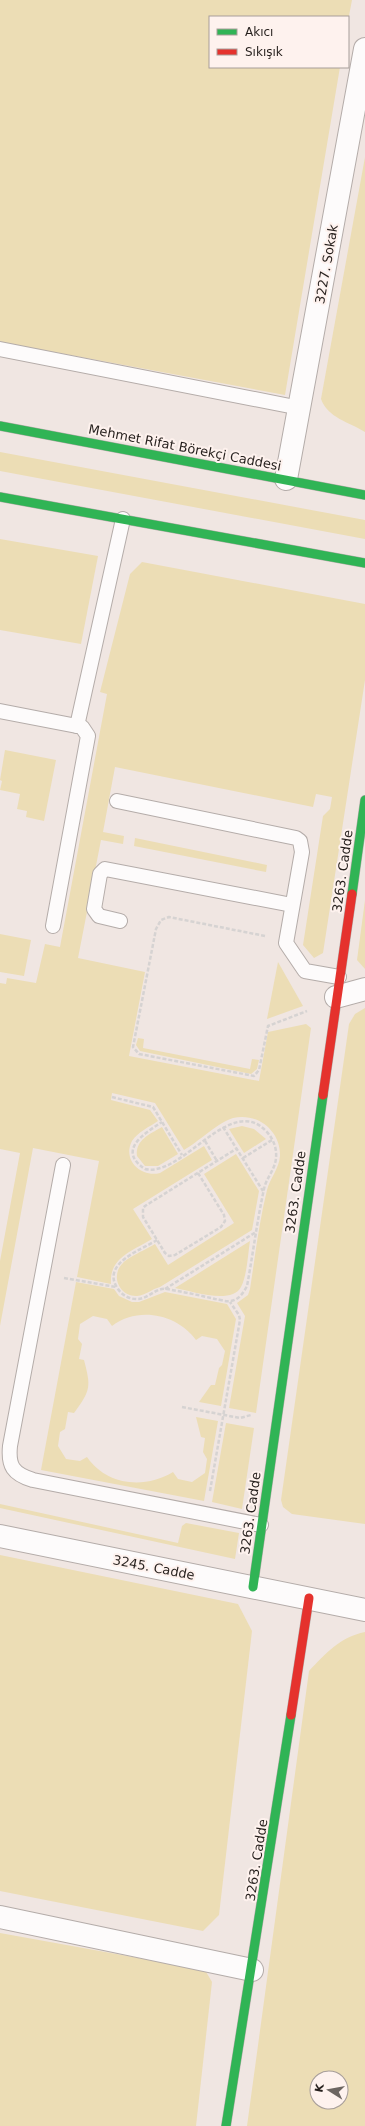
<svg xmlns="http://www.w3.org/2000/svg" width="365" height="2126" font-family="'DejaVu Sans',sans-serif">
	<rect width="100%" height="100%" fill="#f0e6e2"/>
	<g fill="#ecddb5" fill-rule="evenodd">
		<path d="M0 0H352L348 21V17H210V67H340L285 395 0 342Z"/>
		<path d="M365 157V434V432C349 422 328 418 321 399Z"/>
		<path d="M0 452 365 520V539L0 471Z"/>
		<path d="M0 539 98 556 81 644 0 630Z"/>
		<path d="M142 562 365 604V680L323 953 314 958 303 945 323 816 330 809 332 797 316 794 313 807 115 767 103 832 124 836 123 844 101 840 78 958 145 972 129 1056 259 1081 268 1032 306 1024 311 1028 256 1413 229 1408 245 1316 237 1303 248 1295 250 1289C255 1257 259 1222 267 1190 270 1178 279 1169 280 1156 281 1131 257 1112 233 1118 219 1122 198 1142 184 1150L155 1103 112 1093 111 1100 150 1110 158 1121C149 1127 138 1132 132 1141 122 1160 141 1178 160 1173L204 1146 212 1160 133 1209 152 1239C133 1251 109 1257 111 1284L77 1277 99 1161 33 1148 0 1326V1261L20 1153 0 1149V983L6 984 7 978 36 983 45 944 60 947 107 694 100 692 130 574Z"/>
		<path d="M5 750 56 760 44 821 26 817 27 811 17 809 20 794 0 790 2 781 0 780Z"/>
		<path d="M135 838 267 865 266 872 134 846Z"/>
		<path d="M365 900V969L357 960Z"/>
		<path d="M0 934 31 940 24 976 0 972Z"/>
		<path d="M278 962 303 1006 267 1019Z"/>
		<path d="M365 1008V1524L292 1514 283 1507 281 1500 349 1024 355 1014Z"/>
		<path d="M138 1038 144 1039 143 1048 250 1069 252 1059 259 1060 257 1069 251 1074 140 1051 136 1045Z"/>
		<path d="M242 1126 254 1129 266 1139 244 1153 229 1129Z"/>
		<path d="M162 1127 178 1154 158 1166H145L137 1156C135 1140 150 1134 162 1127Z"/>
		<path d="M236 1154 259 1191 252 1230 160 1287C152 1289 146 1295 137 1296 119 1297 110 1275 123 1263 128 1257 147 1249 155 1244L168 1265 234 1223 204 1174Z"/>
		<path d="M250 1241C248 1253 247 1276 241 1287 232 1305 191 1291 175 1288Z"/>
		<path d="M76 1282 114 1289 119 1296 132 1302H139L165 1292 227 1304 236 1319 221 1406 199 1402 211 1385H215L219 1368 222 1365 225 1351 217 1339 202 1336 196 1340C177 1314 138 1306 112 1326L107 1319 93 1316 80 1324 78 1339 82 1344 79 1359 84 1360C91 1387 91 1390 74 1413L68 1412 65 1429 60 1432 58 1446 66 1459 80 1461 87 1457C107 1486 145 1489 173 1472L178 1479 192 1482 205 1473 207 1459 203 1452 205 1438 201 1437 196 1417 218 1421 204 1501 41 1470Z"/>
		<path d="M226 1423 254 1428 242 1509 212 1502Z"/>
		<path d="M0 1504 178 1543 182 1526 186 1523 239 1533 235 1559 0 1508Z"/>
		<path d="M0 1555 238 1604 252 1631 219 1915 203 1931 0 1891Z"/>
		<path d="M365 1632V2126H247L309 1671C325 1654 340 1637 365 1632ZM317 2078H341V2102H317Z"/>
		<path d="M0 1933 205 1970 212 1982 196 2126H0Z"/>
	</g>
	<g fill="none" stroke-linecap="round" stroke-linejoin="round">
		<defs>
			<g id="lane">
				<path d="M0 349 300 408"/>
				<path d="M0 711 82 727 88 736 53 926"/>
				<path d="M77 726 123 519"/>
				<path d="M117 801 296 838 300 841 302 852 286 943 305 971 339 977"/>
				<path d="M120 921 99 916 94 909 100 874 105 869 292 905"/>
				<path d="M63 1165 10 1446C8 1466 13 1474 33 1480L261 1525"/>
			</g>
			<g id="street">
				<path d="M286 479 365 49"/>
				<path d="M336 997 365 989"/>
				<path d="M0 1536 365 1610"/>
				<path d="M0 1917 252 1970"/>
			</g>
			<g id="fast">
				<path d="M0 426 365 495"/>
				<path d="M0 497 365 563"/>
				<path d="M352 894 365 800"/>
				<path d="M253 1587 323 1095"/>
				<path d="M226 2126 291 1715"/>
			</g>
			<g id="jam">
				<path d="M323 1095 352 894"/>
				<path d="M291 1715 309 1598"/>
			</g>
		</defs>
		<use href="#lane" stroke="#b4aca9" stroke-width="16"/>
		<use href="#street" stroke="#b4aca9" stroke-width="24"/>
		<use href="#fast" stroke="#b4aca9" stroke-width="10"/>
		<use href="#jam" stroke="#b4aca9" stroke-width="10"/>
		<g stroke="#d6d3d2" stroke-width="2.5" stroke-dasharray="4 2" stroke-linecap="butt">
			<path d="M265 936 169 917 161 920 156 929 133 1047 139 1054 254 1076 259 1070 268 1026 307 1011"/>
			<path d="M112 1097 153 1107 182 1155"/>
			<path d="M223 1127 263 1191"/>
			<path d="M205 1141 217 1161"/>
			<path d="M243 1158 272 1140"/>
			<path d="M198 1173 224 1215 225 1221 221 1227 175 1255 169 1256 165 1253 143 1217V1208L145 1206 236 1149"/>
			<path d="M157 1240C141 1250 100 1264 118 1289 122 1295 129 1299 136 1299 148 1300 155 1287 167 1289 183 1292 199 1295 215 1299 219 1299 225 1302 230 1301 238 1301 244 1292 247 1286 253 1254 257 1221 264 1189 266 1178 275 1170 276 1158 277 1148 273 1138 266 1131 230 1093 182 1178 145 1169 116 1150 145 1133 162 1122"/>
			<path d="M64 1278 116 1287"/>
			<path d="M165 1289 256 1232"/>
			<path d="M182 1407 240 1418 251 1415"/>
			<path d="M210 1491 240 1320 239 1315 230 1302"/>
		</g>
		<use href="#lane" stroke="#fdfbfb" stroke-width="14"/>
		<use href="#street" stroke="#fdfbfb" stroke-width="22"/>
		<use href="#fast" stroke="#30b455" stroke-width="9"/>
		<use href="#jam" stroke="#e5322d" stroke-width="9"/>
	</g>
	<g text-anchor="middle" stroke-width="4" stroke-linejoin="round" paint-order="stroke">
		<g font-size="13" fill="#251f1c" stroke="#fef2ee">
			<text transform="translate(326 264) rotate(-80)" y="5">3227. Sokak</text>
			<text transform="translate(185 447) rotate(11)" y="5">Mehmet Rifat Börekçi Caddesi</text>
			<text transform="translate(342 871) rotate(-82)" y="5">3263. Cadde</text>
			<text transform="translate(295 1192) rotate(-82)" y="5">3263. Cadde</text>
			<text transform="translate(250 1513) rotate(-82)" y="5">3263. Cadde</text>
			<text transform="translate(154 1567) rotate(11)" y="5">3245. Cadde</text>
			<text transform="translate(256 1860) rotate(-81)" y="5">3263. Cadde</text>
		</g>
	</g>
	<rect x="209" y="16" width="140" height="52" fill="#fef2ee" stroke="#a79e9a"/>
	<rect x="217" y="29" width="20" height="6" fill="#30b455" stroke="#a79e9a"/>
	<text x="245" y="36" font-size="12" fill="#251f1c">Akıcı</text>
	<rect x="217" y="49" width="20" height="6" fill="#e5322d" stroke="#a79e9a"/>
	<text x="245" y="56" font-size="12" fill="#251f1c">Sıkışık</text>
	<g transform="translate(329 2090) rotate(281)"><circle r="19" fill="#fef2ee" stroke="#a79e9a"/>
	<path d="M0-3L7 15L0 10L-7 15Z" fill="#6c6561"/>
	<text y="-6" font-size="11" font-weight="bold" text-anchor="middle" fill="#251f1c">K</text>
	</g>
</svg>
